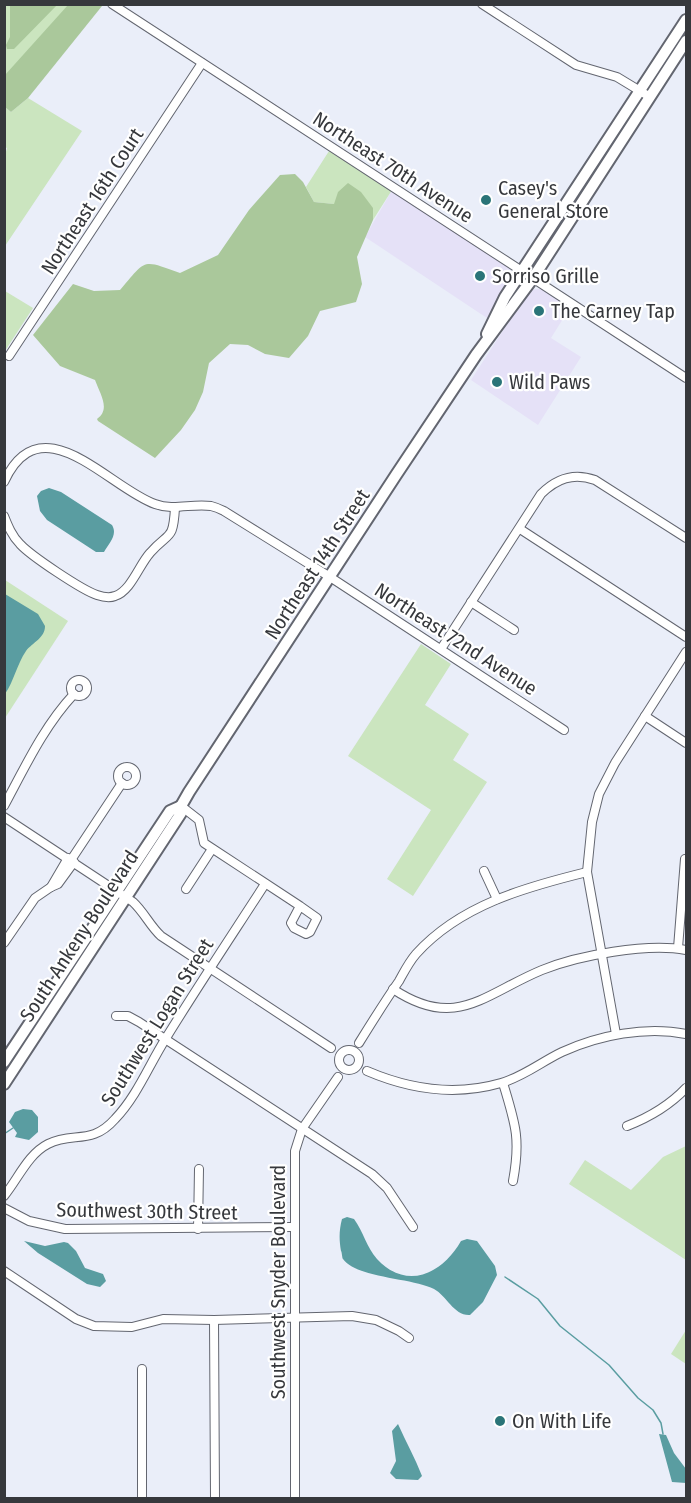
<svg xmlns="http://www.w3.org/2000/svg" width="691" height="1503" font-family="'Fira Sans Condensed',sans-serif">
	<rect width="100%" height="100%" fill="#eaeef9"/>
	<g fill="#e5e1f7">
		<path d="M392 190 508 266 511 272 510 279 487 318 365 237Z"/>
		<path d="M536 289H543L571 306 551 338 581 357 538 425 471 380 526 295 531 290Z"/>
	</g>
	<g fill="#cbe5bf">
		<path d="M4 5H81L4 86Z"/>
		<path d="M28 98 82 131 5 246 4 159 7 148 5 147V107L11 112Z"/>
		<path d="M329 151 392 190 373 220V208L314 202 306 187Z"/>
		<path d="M5 291 33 308 5 351Z"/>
		<path d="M5 580 68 621 5 718Z"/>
		<path d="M421 644 451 664 425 705 469 734 453 760 487 782 413 896 387 879 431 810 348 756Z"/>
		<path d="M686 1146V1260L569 1184 585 1160 631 1190 663 1157Z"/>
		<path d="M686 1330V1364L671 1354Z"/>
	</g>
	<g fill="#aac89b">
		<path d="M100 4 102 6 28 98 11 112 5 107V75L68 5Z"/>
		<path d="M10 5V4L57 5 14 49H7L6 45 10 37Z"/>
		<path d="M295 174 303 182 314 202 334 204 338 192 348 183 361 192 373 208V220L357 257 362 284 356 302 320 311 308 336 289 358 265 354 248 345 230 344 209 363 203 392 195 410 181 430 155 458 98 421 97 419C111 409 100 394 95 380L60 366 33 335 73 284 94 291 120 290C147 259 141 259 180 273L218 255 249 210 280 175Z"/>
	</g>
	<g fill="#5a9da1">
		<path d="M49 488 61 492 112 525C118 535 109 543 104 552H96L47 520 40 511 37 496 41 491Z"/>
		<path d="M5 594 38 614 45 626C45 638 33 642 26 651 17 664 14 681 5 694Z"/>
		<path d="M23 1109 32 1110 38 1117V1132L29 1140 15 1137 17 1133 9 1122 15 1112Z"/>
		<path d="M347 1217 354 1219C363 1231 367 1248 377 1259 407 1291 442 1274 461 1241L467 1239 477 1241 495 1266 497 1275 483 1302 470 1315C454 1316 447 1296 434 1289 413 1278 356 1278 343 1259 342 1258 342 1252 341 1251 339 1240 339 1230 342 1219Z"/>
		<path d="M24 1241 45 1246 64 1242 68 1243 76 1251 85 1268 103 1274 106 1281 100 1287 87 1284 38 1253Z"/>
		<path d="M398 1424C406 1442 415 1458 422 1476L418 1480 396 1479 390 1473 396 1461 392 1431Z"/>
		<path d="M659 1434 666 1435 674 1453 686 1469V1483L672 1482Z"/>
	</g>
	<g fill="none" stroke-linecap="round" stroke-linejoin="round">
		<g stroke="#5a9da1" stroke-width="1.5">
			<path d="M4 1134 13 1128"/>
			<path d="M505 1277 538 1299 560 1326 609 1365 638 1398 653 1410 661 1423 663 1434"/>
		</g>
		<defs>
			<g id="minor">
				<path d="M112 4 686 378"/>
				<path d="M482 4 576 65 617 77 650 97"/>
				<path d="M9 356 202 63"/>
				<path d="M4 482C41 401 109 488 155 504 174 511 192 503 211 506 215 507 220 509 224 511L330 577 564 730"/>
				<path d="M4 516C8 526 12 536 20 544 31 556 82 590 97 595 103 597 110 598 115 596 131 591 139 565 150 553 169 531 173 542 175 508"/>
				<path d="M520 529 686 637"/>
				<path d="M471 602 514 630"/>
				<path d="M441 649 541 494C556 479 573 472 595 480L686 538"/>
				<circle cx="79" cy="688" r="8"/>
				<path d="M645 716 686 743"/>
				<circle cx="127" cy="776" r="9"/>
				<path d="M4 806C25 767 44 726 74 694"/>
				<path d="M181 806 199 820 204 843 300 906 291 923 294 928 306 934 310 932 317 918 300 906"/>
				<path d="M4 817 133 902C144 912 150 926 161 936L331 1048"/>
				<path d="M71 860 122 783"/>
				<path d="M484 871 497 899"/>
				<path d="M51 887 68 858"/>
				<path d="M186 889 212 849"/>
				<path d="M4 943 35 898 51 887 58 884 74 862"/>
				<path d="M678 948 685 859"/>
				<path d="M393 989C456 1031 484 994 542 970 579 955 647 943 686 950"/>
				<path d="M116 1016H128L139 1022 372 1174 387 1188 413 1227"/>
				<path d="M616 1034 587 872 592 822 599 794 615 763 686 652"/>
				<path d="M359 1043C372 1022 385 1001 399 981 404 972 409 962 416 954 460 905 526 887 587 872"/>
				<circle cx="349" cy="1060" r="10"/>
				<path d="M367 1071C409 1089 456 1096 501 1083 523 1077 541 1062 562 1052 599 1035 646 1026 686 1034"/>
				<path d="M503 1083C515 1123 521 1138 513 1181"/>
				<path d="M627 1126C650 1117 669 1106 686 1088"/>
				<path d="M4 1196C18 1179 28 1154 48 1144 73 1131 91 1146 115 1119 137 1096 149 1065 166 1038 198 986 232 935 265 884"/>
				<path d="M4 1208 29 1221 65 1229 294 1227"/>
				<path d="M198 1229 199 1169"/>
				<path d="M4 1271 76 1319 94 1326 132 1327 163 1319 214 1320 352 1316 376 1320 399 1331 409 1338"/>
				<path d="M214 1320 215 1498"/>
				<path d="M142 1369V1498"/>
				<path d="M295 1498V1151L302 1129 338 1077"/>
			</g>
			<g id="major">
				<path d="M487 334 505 297 686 20"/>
				<path d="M4 1062 170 811 181 806"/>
				<path d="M4 1084 181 813V806L189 792 396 475 476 355 533 278 686 41"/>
			</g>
		</defs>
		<use href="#minor" stroke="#636670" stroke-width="10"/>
		<use href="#major" stroke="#636670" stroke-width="14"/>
		<use href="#minor" stroke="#fff" stroke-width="8"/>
		<use href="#major" stroke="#fff" stroke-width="10"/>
	</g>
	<g fill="#2a7478" stroke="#fff" stroke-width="2">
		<circle cx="486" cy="200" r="6"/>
		<circle cx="480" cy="276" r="6"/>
		<circle cx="539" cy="311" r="6"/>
		<circle cx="497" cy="382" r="6"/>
		<circle cx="500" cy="1421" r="6"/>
	</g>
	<g text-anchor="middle" stroke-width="4.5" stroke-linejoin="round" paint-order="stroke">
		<g font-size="20" fill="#36383c" stroke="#fff">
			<text transform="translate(393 167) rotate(33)" y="7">Northeast 70th Avenue</text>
			<text transform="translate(92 201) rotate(-57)" y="7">Northeast 16th Court</text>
			<text transform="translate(317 564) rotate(-57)" y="7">Northeast 14th Street</text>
			<text transform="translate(456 639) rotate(33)" y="7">Northeast 72nd Avenue</text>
			<text transform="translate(79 936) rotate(-57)" y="7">South Ankeny Boulevard</text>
			<text transform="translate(157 1022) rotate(-58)" y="7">Southwest Logan Street</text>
			<text transform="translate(147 1211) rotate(1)" y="7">Southwest 30th Street</text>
			<text transform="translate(278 1282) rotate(-90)" y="7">Southwest Snyder Boulevard</text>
		</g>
		<g font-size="20" fill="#36383c" stroke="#fff" text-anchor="start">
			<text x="498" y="195">Casey's<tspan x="498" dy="23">General Store</tspan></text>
			<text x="492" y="283">Sorriso Grille</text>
			<text x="551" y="318">The Carney Tap</text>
			<text x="509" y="389">Wild Paws</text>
			<text x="512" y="1428">On With Life</text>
		</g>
	</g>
	<rect width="691" height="1503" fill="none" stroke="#36383c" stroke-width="12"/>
</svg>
